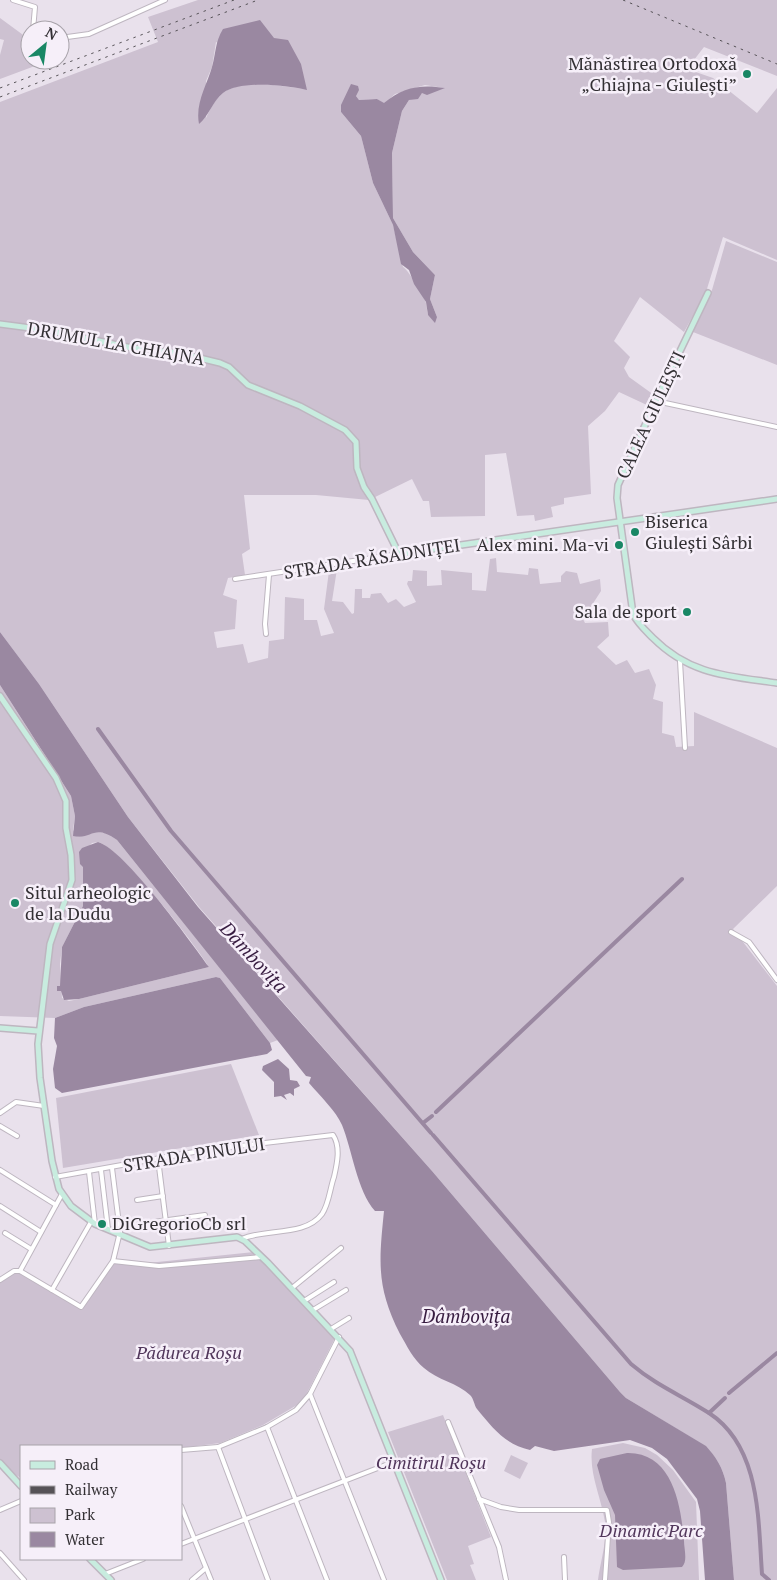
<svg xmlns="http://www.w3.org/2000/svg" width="777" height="1580" font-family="'PT Serif',serif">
	<rect width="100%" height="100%" fill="#e9e1ec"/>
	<g fill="#cdc1d1" fill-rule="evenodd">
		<path d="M198 0H777V76L704 47 687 69 713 78 757 113 777 88V260L723 237 706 292 684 332 640 297 614 341 630 357 624 368 629 377 654 395 649 406 619 392 605 411 588 426 591 494 564 498V504L551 507 553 517 535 521 534 515 517 516 506 453 485 455V516L431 517 429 501H423L412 479 369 500 316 495H244L250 549 242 554 245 575 228 578 223 595 237 600 235 629 214 632 217 648 243 644 248 663 268 658 269 641 284 639 285 597 304 599V620H317L321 636 334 633 324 609 329 571 337 569 332 601 343 602 352 614 354 613 355 589H362V598H370L371 594 381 593 388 603 396 599 404 607 416 602 407 584 408 581H412L413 570 427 571V586L442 585 441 570 472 573V590L486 591 490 559 496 558 497 572 528 575 529 568 538 569 540 584 561 582V576L566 571 577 573 580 584 600 579 601 591 583 619 585 623 608 622 609 636 597 647 616 665 627 660 635 673 649 669 656 685 653 699 663 702 662 733 674 736 676 747 694 746V712L777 748V886L733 929 777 986V1580H734L726 1483C723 1468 716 1457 705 1446L626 1398 620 1392 432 1171 199 907 128 817 39 684 0 632V102L158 42 148 17ZM216 42 307 89C282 87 248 78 224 92 216 98 210 109 206 118V81L212 67ZM425 85 444 88 422 93 409 100 402 111 392 153 393 218 413 252 435 275 430 299 437 317 428 315C427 312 427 307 426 303 425 298 407 268 403 267L393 225 373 183 361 136 341 112 347 94 356 96 359 100 377 99 384 104 395 94Z"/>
		<path d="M0 18 30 40V60H51L0 79V55L4 40 0 39Z"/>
		<path d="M726 241 777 262V365L693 332 712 290Z"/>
		<path d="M0 685 71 796 75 816 73 830 78 837C96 831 101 828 117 840L278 1040 270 1043 220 978 216 977 84 1007 55 1018 0 1016ZM98 842C121 848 195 944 209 967L79 999 69 1001 62 998 60 964 62 947 83 906V867L80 856 92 843Z"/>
		<path d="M231 1064 259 1135 63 1168 56 1098Z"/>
		<path d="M254 1252 334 1336V1340L306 1395 297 1405 263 1425 220 1443 181 1448 21 1446V1478L11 1472 0 1461V1281L17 1272 82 1310 112 1264H138Z"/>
		<path d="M443 1415 491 1537 468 1546 474 1564 470 1565 476 1580H447L388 1432Z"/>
		<path d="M623 1443 645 1448 657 1455 673 1470 696 1502 699 1580H598C600 1564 608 1537 605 1522 601 1497 589 1474 592 1449Z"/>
		<path d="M511 1455 528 1463 520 1479 504 1471Z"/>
	</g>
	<g fill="#9a88a1">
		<path d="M260 20 274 38 288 40 301 64 307 90C287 85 240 80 223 93 212 102 209 116 199 124 195 103 207 85 212 67 216 53 215 42 223 29Z"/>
		<path d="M351 84 358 86 359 90 356 96 359 100 377 99 384 103C403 87 421 84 445 88L427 95 422 93 418 99 409 100 402 111 392 153 393 218 413 252 435 275 430 299 437 317 435 323 428 315 426 302 414 284 409 270 401 264 393 225 373 183 361 136 341 112V105Z"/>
		<path d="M0 632 39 684 128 817 198 907 432 1171 620 1392 626 1398 706 1446C716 1457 723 1468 726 1483L734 1580H705L700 1511 697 1499 667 1459 652 1448 630 1440 554 1451 535 1446 530 1450C505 1445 492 1427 477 1409 474 1405 474 1399 470 1395 458 1383 437 1380 424 1368 413 1359 407 1346 400 1334 376 1287 379 1261 384 1211H375C357 1191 352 1149 342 1125 336 1111 320 1096 309 1083L311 1077 306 1076 117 840C93 823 93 840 73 836L75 816 71 796 0 685Z"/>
		<path d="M98 842C125 850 190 941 209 967L79 999 64 1000 61 991H57V986H60L62 947 83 906V867L80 864 79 852 82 848Z"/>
		<path d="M216 977 220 978 270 1043 272 1050 267 1054 62 1093 55 1088 53 1069 57 1046 54 1038 55 1018 84 1007Z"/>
		<path d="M278 1059 289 1069 290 1080 297 1081 300 1086 294 1089V1096L290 1093 284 1095 287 1100 281 1096 274 1097V1082L262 1070 263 1066Z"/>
		<path d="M627 1453C673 1452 681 1506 684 1541 684 1549 688 1561 682 1567L623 1570 617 1567 615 1515 604 1490 597 1465 600 1459Z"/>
	</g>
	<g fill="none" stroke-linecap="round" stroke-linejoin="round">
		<g stroke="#9a88a1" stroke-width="4">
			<path d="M98 729 171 831 431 1133"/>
			<path d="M436 1112 682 879"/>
			<path d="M423 1123 432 1116"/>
			<path d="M433 1135 631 1364C657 1386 681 1395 709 1413 761 1447 758 1520 762 1574L769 1580"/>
			<path d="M729 1393 777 1353"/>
			<path d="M709 1413 725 1398"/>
		</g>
		<defs>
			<g id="street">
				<path d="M13 0 35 7 33 30"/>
				<path d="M60 38 89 34 165 0"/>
				<path d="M656 401 777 427"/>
				<path d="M235 579 399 554"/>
				<path d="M266 634 265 624 269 575"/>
				<path d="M680 661 685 748"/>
				<path d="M731 932 749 942 777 980"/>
				<path d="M0 1113 16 1102 44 1106"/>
				<path d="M0 1126 17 1136"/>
				<path d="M158 1159 169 1246"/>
				<path d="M112 1168 120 1232 113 1261"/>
				<path d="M0 1170 56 1205"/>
				<path d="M101 1170 108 1229"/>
				<path d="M89 1172 95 1224"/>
				<path d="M55 1177 205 1150 333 1135C341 1147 337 1164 334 1177 330 1188 329 1204 322 1214 305 1237 265 1228 242 1239"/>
				<path d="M137 1200 163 1196"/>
				<path d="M0 1206 41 1232"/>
				<path d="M139 1224 205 1215"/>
				<path d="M5 1233 31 1249"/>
				<path d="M20 1271 62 1194"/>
				<path d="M0 1280 14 1271H20L81 1307 113 1261 159 1266 261 1257"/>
				<path d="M292 1288 341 1248"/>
				<path d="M52 1290 91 1222"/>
				<path d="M304 1301 334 1282"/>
				<path d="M313 1310 346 1290"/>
				<path d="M331 1329 349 1318"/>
				<path d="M310 1394 384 1580"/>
				<path d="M448 1422 499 1547 506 1580"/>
				<path d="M267 1427 327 1580"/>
				<path d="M218 1447 268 1580"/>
				<path d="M181 1450 218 1447 267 1427 296 1410 310 1394 339 1337"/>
				<path d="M479 1499 501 1507 519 1510H607L609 1522 605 1580"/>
				<path d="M181 1506 211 1580"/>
				<path d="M0 1510 21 1501"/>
				<path d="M181 1544 396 1461"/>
				<path d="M0 1553 24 1580"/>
				<path d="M564 1557 565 1580"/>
				<path d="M105 1574 143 1559"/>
				<path d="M192 1580 206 1568"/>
			</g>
			<g id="secondary">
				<path d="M708 293 656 401 618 485 617 498 633 614C638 624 645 630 653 638 690 675 728 676 777 683"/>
				<path d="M0 324 46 330 132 348 179 353 220 363 229 367 248 385 300 406 345 430 356 442 357 468 364 487 372 499 399 554 777 499"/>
				<path d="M0 696 56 778 66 801V828L71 855 72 880 50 944 38 1044 40 1078 52 1161 59 1189 71 1206 95 1224 150 1247 237 1237 245 1241 268 1263 350 1351 441 1580"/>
				<path d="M0 1028 38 1031"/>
				<path d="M0 1463 21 1486"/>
				<path d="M90 1559 111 1580"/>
			</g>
		</defs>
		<use href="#street" stroke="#beb6c0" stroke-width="6"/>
		<use href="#secondary" stroke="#beb6c0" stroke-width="8"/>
		<use href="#street" stroke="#fff" stroke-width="4"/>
		<use href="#secondary" stroke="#c8ecdf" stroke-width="5"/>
		<g stroke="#565257" stroke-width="1" stroke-dasharray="2.5 5" stroke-linecap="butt">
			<path d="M623 0 777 64"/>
			<path d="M0 88 234 0"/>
			<path d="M0 97 258 0"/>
		</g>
	</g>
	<g fill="#198765" stroke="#f6eff9" stroke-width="2">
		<circle cx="747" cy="74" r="5"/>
		<circle cx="635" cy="532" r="5"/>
		<circle cx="619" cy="545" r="5"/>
		<circle cx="687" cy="612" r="5"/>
		<circle cx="15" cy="903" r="5"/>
		<circle cx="102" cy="1224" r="5"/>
	</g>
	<g text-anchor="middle" stroke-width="5" stroke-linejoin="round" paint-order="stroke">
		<g font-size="18" fill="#333034" stroke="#f6eff9" text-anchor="end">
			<text x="737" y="70">Mănăstirea Ortodoxă<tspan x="737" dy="21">„Chiajna - Giulești”</tspan></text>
			<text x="645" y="528" text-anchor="start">Biserica<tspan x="645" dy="21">Giulești Sârbi</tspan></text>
			<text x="609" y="551">Alex mini. Ma-vi</text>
			<text x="677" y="618">Sala de sport</text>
			<text x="25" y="899" text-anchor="start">Situl arheologic<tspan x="25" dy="21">de la Dudu</tspan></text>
			<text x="112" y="1230" text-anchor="start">DiGregorioCb srl</text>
		</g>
		<g font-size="18" fill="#333034" stroke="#f6eff9">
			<text transform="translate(116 344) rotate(10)" y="6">DRUMUL LA CHIAJNA</text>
			<text transform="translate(651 415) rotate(-65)" y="6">CALEA GIULEȘTI</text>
			<text transform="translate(372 559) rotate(-9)" y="6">STRADA RĂSADNIȚEI</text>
			<text transform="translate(194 1155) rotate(-9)" y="6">STRADA PINULUI</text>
		</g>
		<g font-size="18" font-style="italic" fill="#51365b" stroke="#f6eff9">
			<text x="189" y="1359">Pădurea Roșu</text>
			<text x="431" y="1469">Cimitirul Roșu</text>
			<text x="651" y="1537">Dinamic Parc</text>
		</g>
		<g font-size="19" font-style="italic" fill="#371c40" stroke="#f6eff9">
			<text transform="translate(254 957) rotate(47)" y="7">Dâmbovița</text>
			<text x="466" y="1323">Dâmbovița</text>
		</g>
	</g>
	<rect x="20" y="1445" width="162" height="115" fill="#f6eff9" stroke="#a8a3aa"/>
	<rect x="30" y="1461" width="25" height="8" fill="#c8ecdf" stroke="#a8a3aa"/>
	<text x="65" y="1470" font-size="15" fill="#333034">Road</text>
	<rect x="30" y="1486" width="25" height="8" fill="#565257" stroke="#a8a3aa"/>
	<text x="65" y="1495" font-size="15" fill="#333034">Railway</text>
	<rect x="30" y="1508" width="25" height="15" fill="#cdc1d1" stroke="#a8a3aa"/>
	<text x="65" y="1520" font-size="15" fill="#333034">Park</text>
	<rect x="30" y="1532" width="25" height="15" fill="#9a88a1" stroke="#a8a3aa"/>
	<text x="65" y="1545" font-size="15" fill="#333034">Water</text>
	<g transform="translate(45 45) rotate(29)"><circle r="24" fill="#f6eff9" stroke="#a8a3aa"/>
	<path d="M0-4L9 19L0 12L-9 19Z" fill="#198765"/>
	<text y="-8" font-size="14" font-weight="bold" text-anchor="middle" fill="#333034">N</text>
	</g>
</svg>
